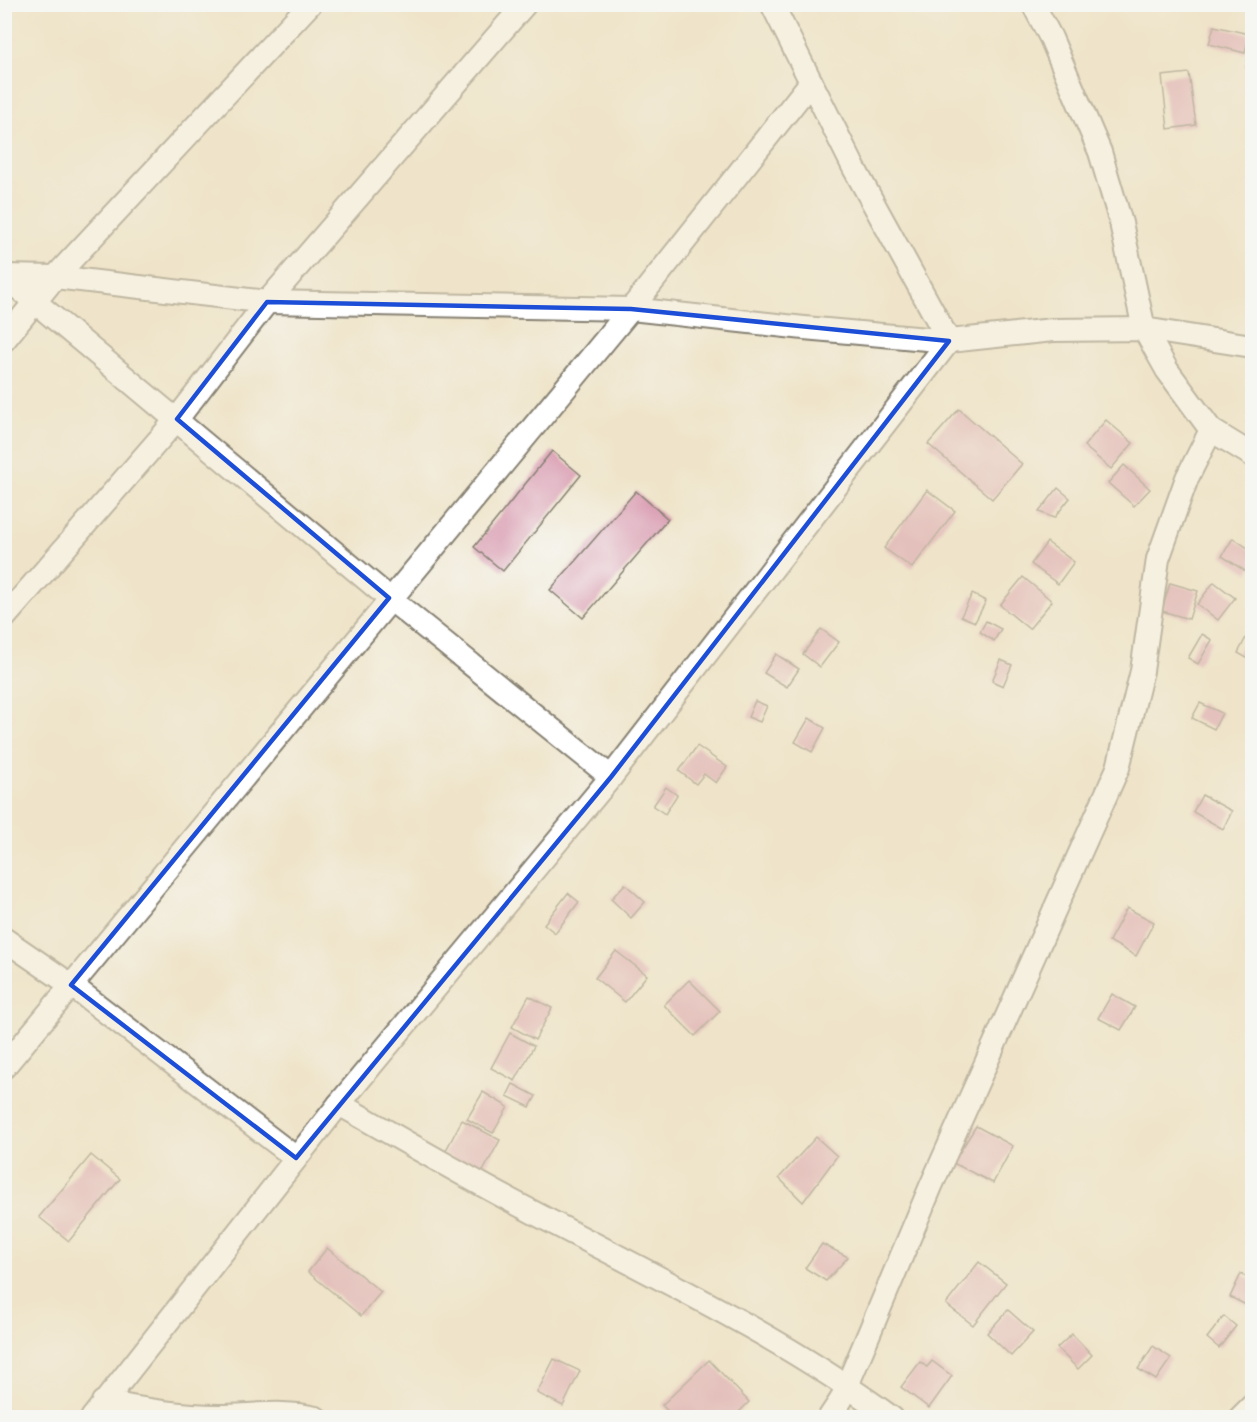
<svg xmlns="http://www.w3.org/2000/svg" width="1257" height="1422" font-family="Dekko,sans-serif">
	<rect width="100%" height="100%" fill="#f6f6f2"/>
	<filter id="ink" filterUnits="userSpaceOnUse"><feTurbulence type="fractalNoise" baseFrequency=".0167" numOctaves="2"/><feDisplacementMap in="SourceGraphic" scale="12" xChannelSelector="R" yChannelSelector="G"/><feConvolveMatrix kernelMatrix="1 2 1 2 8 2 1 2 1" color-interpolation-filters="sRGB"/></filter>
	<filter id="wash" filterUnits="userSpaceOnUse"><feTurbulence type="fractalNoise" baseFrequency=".008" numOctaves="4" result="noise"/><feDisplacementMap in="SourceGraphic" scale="24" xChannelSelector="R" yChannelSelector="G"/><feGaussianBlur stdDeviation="1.35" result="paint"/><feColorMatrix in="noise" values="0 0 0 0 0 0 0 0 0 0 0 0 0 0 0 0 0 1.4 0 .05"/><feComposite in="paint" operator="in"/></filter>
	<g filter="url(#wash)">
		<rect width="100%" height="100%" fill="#efe4c9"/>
		<g id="blocks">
			<g fill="#d896ad">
				<path d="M1214 26 1249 34 1245 53 1209 44Z"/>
				<path d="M1251 40H1252V69L1246 68Z"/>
				<path d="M1189 73 1196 125 1168 129 1162 76Z"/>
				<path d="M959 409 1022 464 992 499 928 444Z"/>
				<path d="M1106 420 1133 443 1111 469 1084 446Z"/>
				<path d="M552 451 581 475 503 571 474 547Z"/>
				<path d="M1124 465 1150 489 1134 506 1108 483Z"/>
				<path d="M1058 488 1070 498 1054 518 1039 512Z"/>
				<path d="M927 490 955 511 912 568 884 548Z"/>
				<path d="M636 491 668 519 583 618 550 590Z"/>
				<path d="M1233 538 1252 551V566L1248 573 1222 556Z"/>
				<path d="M1047 542 1074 562 1058 584 1031 564Z"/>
				<path d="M1023 577 1052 601 1029 629 1000 605Z"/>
				<path d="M1214 582 1235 598 1218 620 1197 604Z"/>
				<path d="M1170 583 1198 591 1189 619 1162 611Z"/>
				<path d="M972 594 986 601 975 622 961 616Z"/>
				<path d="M986 621 1001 629 994 641 980 632Z"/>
				<path d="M1252 626V661L1238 653Z"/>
				<path d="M821 629 839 642 820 667 803 654Z"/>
				<path d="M1202 634 1212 640 1198 664 1188 658Z"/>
				<path d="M776 654 799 669 787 687 764 673Z"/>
				<path d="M1001 660 1012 665 1003 686 992 681Z"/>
				<path d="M755 701 767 706 760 722 748 717Z"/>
				<path d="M1200 703 1222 713 1214 729 1192 718Z"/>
				<path d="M809 718 825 728 812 752 795 742Z"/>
				<path d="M697 746 727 767 716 783 704 774 696 784 679 771Z"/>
				<path d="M666 787 677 795 665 814 653 806Z"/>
				<path d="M1202 795 1232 811 1223 829 1193 812Z"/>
				<path d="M625 884 645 902 631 918 611 899Z"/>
				<path d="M568 893 579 902 555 933 544 924Z"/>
				<path d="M1127 908 1154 922 1136 956 1109 941Z"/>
				<path d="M616 951 647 975 625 1002 595 978Z"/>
				<path d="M689 980 720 1011 695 1036 664 1005Z"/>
				<path d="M1112 994 1135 1007 1121 1030 1098 1018Z"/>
				<path d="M529 996 552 1008 535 1040 512 1027Z"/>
				<path d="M510 1033 534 1046 515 1081 491 1068Z"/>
				<path d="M513 1084 536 1096 530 1107 507 1096Z"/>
				<path d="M483 1092 508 1107 493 1133 467 1119Z"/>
				<path d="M462 1120 500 1140 482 1173 444 1154Z"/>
				<path d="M976 1126 1013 1146 993 1183 953 1163Z"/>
				<path d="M816 1137 837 1156 803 1202 779 1178Z"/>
				<path d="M91 1155 120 1179 69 1241 39 1217Z"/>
				<path d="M822 1244 848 1257 826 1281 805 1268Z"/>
				<path d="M327 1248 381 1292 361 1316 308 1272Z"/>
				<path d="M979 1262 1006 1283 973 1325 946 1304Z"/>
				<path d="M1241 1274 1252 1280V1308L1230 1297Z"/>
				<path d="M1008 1310 1033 1332 1011 1356 987 1333Z"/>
				<path d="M1224 1316 1236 1326 1219 1348 1207 1338Z"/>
				<path d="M1072 1334 1092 1355 1078 1369 1057 1348Z"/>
				<path d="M1153 1346 1171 1358 1156 1380 1138 1369Z"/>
				<path d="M554 1359 580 1371 563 1406 537 1393Z"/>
				<path d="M709 1360 749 1402 733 1418H674L662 1405Z"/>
				<path d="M932 1361 952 1376 929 1408 901 1387 920 1362 927 1367Z"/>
			</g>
		</g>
	</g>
	<g filter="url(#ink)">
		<use href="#blocks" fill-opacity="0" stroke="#868072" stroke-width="1.5"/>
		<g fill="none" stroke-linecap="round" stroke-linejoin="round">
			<defs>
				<g id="minor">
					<path d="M772 4 854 168 949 341"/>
					<path d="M1033 4 1051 38 1100 152 1121 223 1144 329 1167 370 1211 430"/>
					<path d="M4 276 55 277 267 302 631 309 804 328 949 341 1053 330 1144 329 1252 346"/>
					<path d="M4 276 389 598 611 777"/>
					<path d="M4 340 55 277 310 4"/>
					<path d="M4 618 177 419 267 302 525 4"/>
					<path d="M4 939 71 985 296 1158"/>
					<path d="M4 1067 631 309 811 82"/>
					<path d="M339 1104C401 1139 462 1175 525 1208 651 1275 777 1333 892 1418"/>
					<path d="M103 1402C142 1409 180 1416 219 1416 251 1416 284 1410 316 1418"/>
					<path d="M92 1418 339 1104 611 777 949 341"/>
					<path d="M829 1418 841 1400 931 1186 1118 768 1142 671 1158 559 1187 478 1211 430 1252 455"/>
					<path d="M1240 1418 1252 1406"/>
				</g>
			</defs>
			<use href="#minor" stroke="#868072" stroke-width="26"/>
			<use href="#minor" stroke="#fff" stroke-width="22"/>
		</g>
	</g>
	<path d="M0 0H1257V1422H0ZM267 302 631 309 949 341 611 777 296 1158 71 985 389 598 177 419Z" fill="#efe4c9" fill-opacity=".55" fill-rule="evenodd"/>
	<path fill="none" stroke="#1d4ed8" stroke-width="4.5" stroke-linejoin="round" d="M267 302 631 309 949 341 611 777 296 1158 71 985 389 598 177 419Z"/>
	<rect width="1257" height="1422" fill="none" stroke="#f6f6f2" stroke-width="24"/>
</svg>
